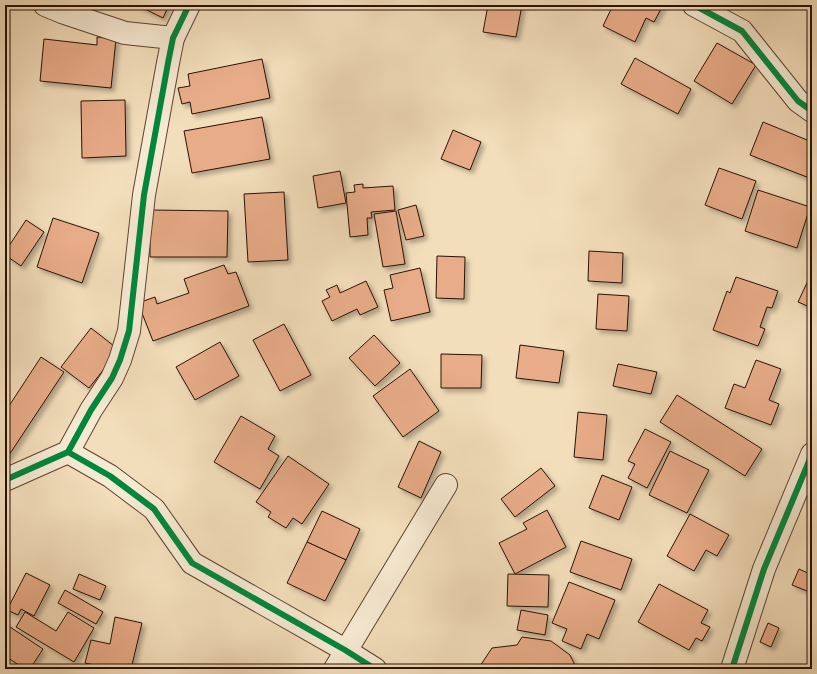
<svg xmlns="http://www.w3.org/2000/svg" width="817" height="674" font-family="'EB Garamond',serif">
	<defs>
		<filter id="shadow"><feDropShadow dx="3.5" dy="3.5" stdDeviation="2" flood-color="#0004"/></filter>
	</defs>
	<rect width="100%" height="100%" fill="#f3debb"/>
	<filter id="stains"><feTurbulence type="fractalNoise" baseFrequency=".005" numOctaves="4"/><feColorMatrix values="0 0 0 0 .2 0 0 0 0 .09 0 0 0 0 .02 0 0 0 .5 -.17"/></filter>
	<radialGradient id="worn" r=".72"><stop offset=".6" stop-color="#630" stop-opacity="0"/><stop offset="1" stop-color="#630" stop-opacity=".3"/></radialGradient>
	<g fill="#e8ac88" stroke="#291103" filter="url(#shadow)">
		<path d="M137 5H169L163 18Z"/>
		<path d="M488 5H522L516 37 483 32Z"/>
		<path d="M613 5H663L654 22 646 18 635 42 603 26Z"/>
		<path d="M97 37 116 39 111 88 40 81 44 39 97 45Z"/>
		<path d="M717 43 756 65 732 104 694 81Z"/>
		<path d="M635 58 691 89 678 114 621 84Z"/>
		<path d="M262 59 270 98 192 114 190 102 182 104 178 88 190 86 188 74Z"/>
		<path d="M125 100 126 156 82 158 81 101Z"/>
		<path d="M262 117 270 159 192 173 184 131Z"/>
		<path d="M763 122 812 142V179L750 155Z"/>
		<path d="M453 130 481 142 470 170 441 159Z"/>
		<path d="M719 168 756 181 742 219 705 205Z"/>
		<path d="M340 171 346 203 318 208 313 176Z"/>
		<path d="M363 184V188L393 186 395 210 371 212 372 218H367L368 235 350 237 346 193 355 192 354 185Z"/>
		<path d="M758 190 810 207 797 248 745 231Z"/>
		<path d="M284 192 288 260 248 262 244 194Z"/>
		<path d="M416 205 424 236 406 240 398 210Z"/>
		<path d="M150 210 228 211 227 257H150Z"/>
		<path d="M396 211 405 264 383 267 374 214Z"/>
		<path d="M53 218 99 233 82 283 37 267Z"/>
		<path d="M26 220 44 232 21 266 5 255V252Z"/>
		<path d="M589 251 623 253 622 283 588 281Z"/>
		<path d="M437 256 465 257 464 299 436 298Z"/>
		<path d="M224 265 228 274 236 272 249 306 153 341 138 303 155 297 157 304 189 293 184 279Z"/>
		<path d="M420 268 430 312 391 321 384 290 393 288 390 275Z"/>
		<path d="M812 272V308L798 302Z"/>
		<path d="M736 277 778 291 772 308 767 307 760 327 765 329 758 346 713 330 727 291 730 293Z"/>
		<path d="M366 281 378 307 360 315 357 309 332 321 322 301 330 297 326 290 337 285 340 293Z"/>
		<path d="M598 294 629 296 627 331 596 329Z"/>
		<path d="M284 324 311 375 280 391 253 340Z"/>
		<path d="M91 328 119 350 89 388 61 367Z"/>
		<path d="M374 335 400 363 375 386 349 358Z"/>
		<path d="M220 342 239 376 195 400 176 367Z"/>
		<path d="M520 345 564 351 559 383 516 378Z"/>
		<path d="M441 354 482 355 481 388H441Z"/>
		<path d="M41 357 64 372 5 461V412Z"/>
		<path d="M756 360 781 369 769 400 779 404 771 425 725 408 734 384 745 388Z"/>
		<path d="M618 364 657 372 651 394 613 386Z"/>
		<path d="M410 369 439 411 403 437 373 396Z"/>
		<path d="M677 395 762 449 745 476 660 422Z"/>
		<path d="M578 412 607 415 603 460 574 457Z"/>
		<path d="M241 416 275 436 268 449 279 456 260 489 214 462Z"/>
		<path d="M645 429 671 442 647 488 628 478 635 464 628 461Z"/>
		<path d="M419 441 441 452 421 498 398 487Z"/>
		<path d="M670 451 709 470 687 513 649 495Z"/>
		<path d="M288 456 329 484 302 524 293 518 286 528 268 517 271 512 256 502Z"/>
		<path d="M541 468 555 486 515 517 501 499Z"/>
		<path d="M602 475 632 487 619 520 589 508Z"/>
		<path d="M547 510 566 547 515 574 499 543 527 529 523 523Z"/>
		<path d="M322 511 360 529 346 560 307 542Z"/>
		<path d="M690 514 729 535 717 556 706 550 694 571 667 556Z"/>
		<path d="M581 541 632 559 621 590 570 572Z"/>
		<path d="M307 542 346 560 325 601 287 583Z"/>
		<path d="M799 569 812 575V574V593L792 585Z"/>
		<path d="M26 573 50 585 34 616 21 609 18 615 7 610Z"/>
		<path d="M79 574 106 586 100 600 73 589Z"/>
		<path d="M508 574 549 575 548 607 507 606Z"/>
		<path d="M569 582 615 600 599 639 587 634 581 649 562 641 567 629 552 623Z"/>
		<path d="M659 584 708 610 701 623 710 627 702 641 696 638 689 650 638 622Z"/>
		<path d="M65 590 103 612 96 624 58 603Z"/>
		<path d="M521 610 548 615 545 635 517 630Z"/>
		<path d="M25 612 56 631 68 612 94 628 74 662 16 627Z"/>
		<path d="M115 617 142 623 131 669H113L85 663 91 640 110 644Z"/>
		<path d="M768 623 779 628 771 647 760 642Z"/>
		<path d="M7 625 43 649 30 669H25L5 656V628Z"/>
		<path d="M522 637 551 641 570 655 577 669H478L492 648 517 645Z"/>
	</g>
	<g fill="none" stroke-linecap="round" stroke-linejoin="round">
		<defs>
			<g id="street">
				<path d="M45 5 62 12 125 33 173 38"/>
				<path d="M694 5 742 31 798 101 812 111"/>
				<path d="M68 452 110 476 154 509 192 563 345 650 375 669"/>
				<path d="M5 480 68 452 91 410 112 378 120 360 129 331 144 195 168 63 173 38 189 5"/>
				<path d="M335 669 446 485"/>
				<path d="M732 669 764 569 812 454"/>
			</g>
		</defs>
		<use href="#street" stroke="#5c4431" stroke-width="24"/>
		<use href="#street" stroke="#f7ead3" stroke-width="22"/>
		<defs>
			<g id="cycleway">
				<path d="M694 5 742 31 798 101 812 111"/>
				<path d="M68 452 110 476 154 509 192 563 345 650 375 669"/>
				<path d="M5 480 68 452 91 410 112 378 120 360 129 331 144 195 168 63 173 38 189 5"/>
				<path d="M732 669 764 569 812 454"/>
			</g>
		</defs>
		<use href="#cycleway" stroke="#f7ead3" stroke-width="8"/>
		<use href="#cycleway" stroke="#00873e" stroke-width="6"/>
	</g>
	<rect width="817" height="674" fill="none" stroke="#f3debb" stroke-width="20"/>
	<rect x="6" y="6" width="805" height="662" fill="none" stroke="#291103" stroke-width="2"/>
	<rect x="10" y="10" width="797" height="654" fill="none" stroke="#291103"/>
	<rect width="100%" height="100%" filter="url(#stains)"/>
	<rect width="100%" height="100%" fill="url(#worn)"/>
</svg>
